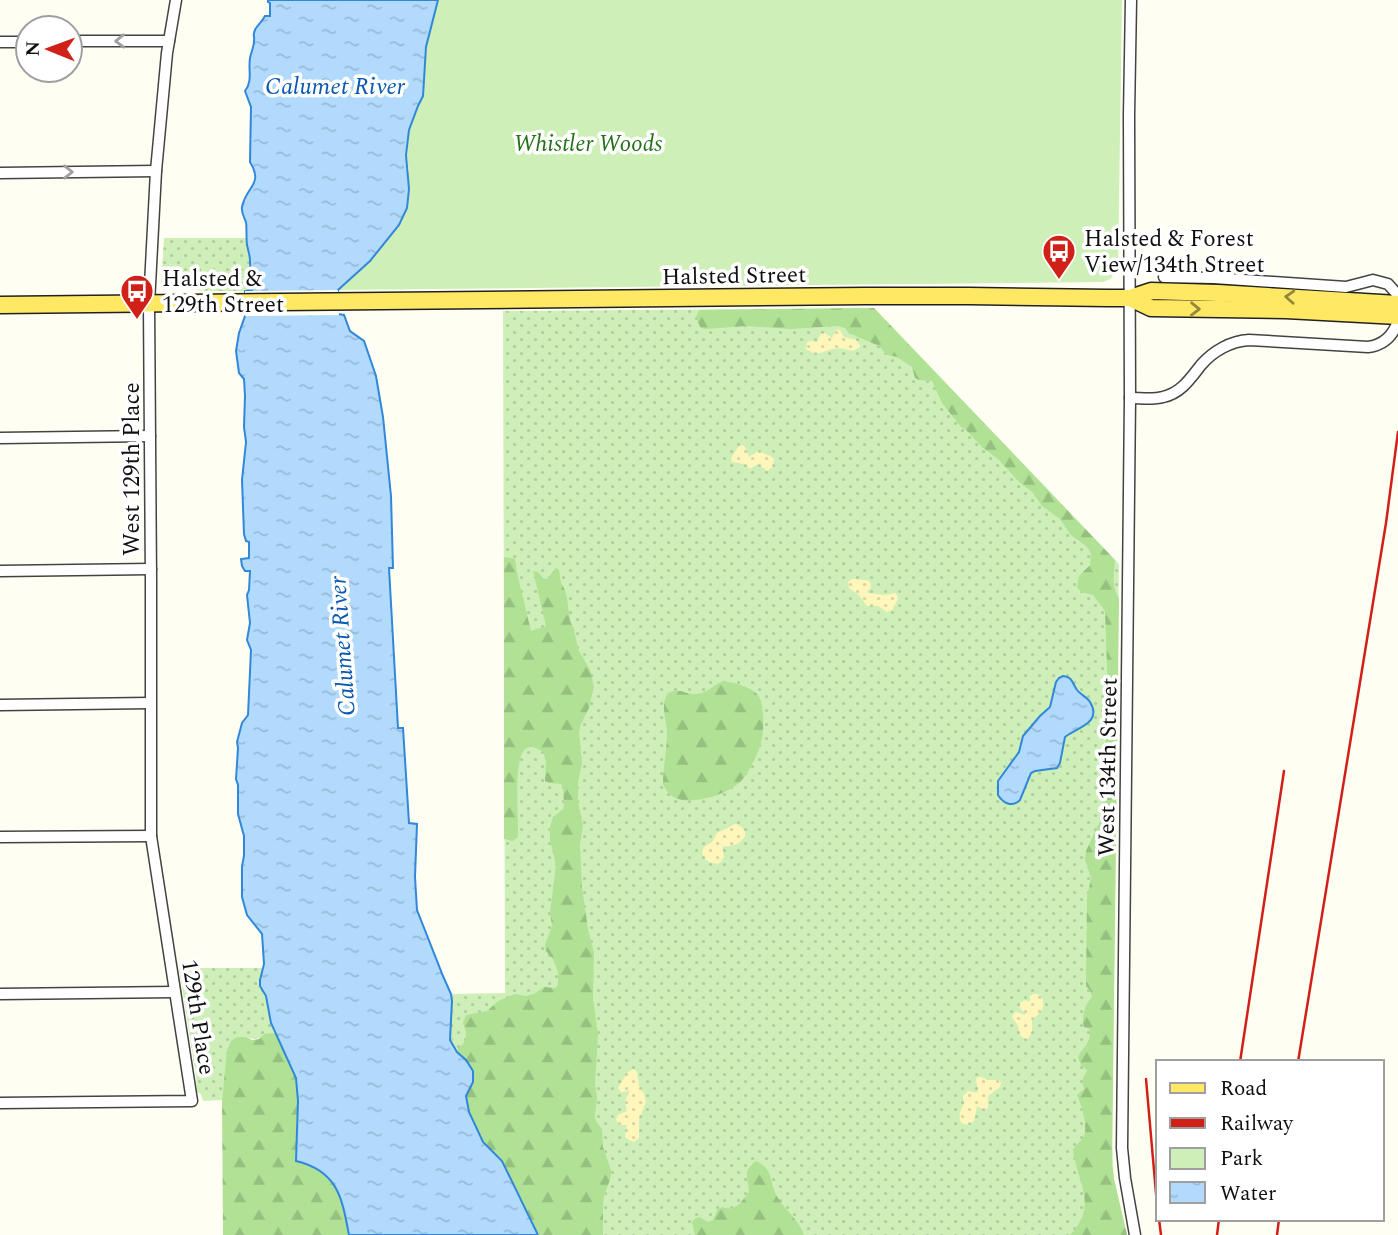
<svg xmlns="http://www.w3.org/2000/svg" width="1398" height="1235" font-family="Spectral,serif">
	<defs>
		<pattern id="grass-dots" width="8" height="8" patternUnits="userSpaceOnUse" patternTransform="scale(1.75)"><rect width="8" height="8" fill="#cfefb8"/><path d="M2 2h.1M6 6h.1" fill="none" stroke="#b1cc9d" stroke-width="1.8" stroke-linecap="round"/></pattern>
		<pattern id="forest-firs" width="22" height="20" patternUnits="userSpaceOnUse" patternTransform="scale(1.75)"><rect width="22" height="20" fill="#b0e195"/><path d="M5 1l3.5 6h-7zM16 11l3.5 6h-7z" fill="#96c07f"/></pattern>
		<pattern id="sand-dots" width="8" height="8" patternUnits="userSpaceOnUse" patternTransform="scale(1.75)"><rect width="8" height="8" fill="#fff6bb"/><path d="M2 2h.1M6 6h.1" fill="none" stroke="#dad2a0" stroke-width="1.8" stroke-linecap="round"/></pattern>
		<pattern id="water-ripples" width="26" height="14" patternUnits="userSpaceOnUse" patternTransform="scale(1.75)"><rect width="26" height="14" fill="#b2dafc"/><path d="M2 4q2-2 4 0t4 0M15 11q2-2 4 0t4 0" fill="none" stroke="#98bad7"/></pattern>
	</defs>
	<rect width="100%" height="100%" fill="#fffef3"/>
	<g fill="url(#grass-dots)">
		<path d="M164 238H247V246L251 258 249 277 254 288 252 291H208L161 286Z"/>
		<path d="M874 308 1119 564 1112 1144 1114 1179 1127 1235H538L502 1161 466 1060C444 1040 450 1028 452 1001L451 994 505 993 503 311Z"/>
		<path d="M179 968H263L260 980V986L266 996 269 1013 275 1033C264 1035 257 1042 246 1037L225 1075 222 1100 203 1101 201 1094 197 1092 196 1076Z"/>
	</g>
	<g fill="url(#forest-firs)">
		<path d="M874 308 1115 560C1114 573 1111 586 1119 598L1112 1164 1114 1179 1127 1235H1070C1099 1204 1077 1183 1073 1150 1076 1144 1081 1142 1084 1136 1088 1125 1081 1104 1077 1095L1084 1089 1082 1081 1087 1070 1081 1065 1078 1057C1083 1047 1093 1041 1089 1029L1084 1027C1081 1018 1085 1004 1092 997L1090 990 1086 986 1087 897 1091 878 1085 860 1086 851 1100 821 1107 763 1105 756 1108 695 1105 611 1093 595 1081 592 1077 587 1079 576 1090 565 1091 553 1086 546 1071 535 1060 519 1042 506 1032 492 1018 481 999 460 982 447 965 429 961 427 942 403 932 381 919 380 915 378 912 367 897 357 887 355 879 346 849 333 845 328 838 326 791 329 747 326 705 329 700 327 696 317 699 310Z"/>
		<path d="M506 557 515 559 517 573 531 631 546 626 533 571 538 572 543 578 547 579 556 568 559 570 561 583 564 588 567 598 570 621 574 629 578 649 590 670 594 687 589 708 581 724 579 732 582 763 578 782V801L583 826 580 844 582 887 588 929 594 953 593 998 598 1035 595 1083 597 1099 595 1115 596 1121 602 1129 603 1147 611 1170V1177L604 1196 603 1206V1235H538L502 1161 483 1142 469 1112 466 1096 473 1082 458 1052V1048C467 1043 468 1033 463 1023L466 1015 487 1011 498 1001 515 994 526 996 534 994 544 987 555 988 558 985V972L553 959 546 951 545 945 552 926 550 912 556 865 550 840V827L553 817 563 809 564 805 563 787 561 784 549 783 545 781 546 761 543 752C538 749 533 745 527 748 512 754 519 822 518 837L513 841 504 839V558Z"/>
		<path d="M723 681C732 682 751 687 757 694 762 700 762 707 763 715 764 733 762 745 754 761 749 769 746 777 739 783 727 793 709 799 694 800 680 802 669 798 663 784 663 767 667 750 667 732 666 718 660 705 668 693 682 687 684 695 696 694 706 694 714 685 723 681Z"/>
		<path d="M275 1033 296 1078 298 1101 296 1161C338 1172 342 1197 349 1235H223L222 1100 227 1050 231 1041 237 1037H246L252 1040 259 1039 264 1034Z"/>
		<path d="M756 1161C774 1169 769 1183 778 1198 786 1211 799 1220 804 1235H695L692 1223 694 1219 699 1217 708 1222 713 1220 718 1209 723 1207C735 1213 743 1200 749 1192 748 1176 742 1172 756 1161Z"/>
	</g>
	<g fill="url(#sand-dots)">
		<path d="M836 330H840L844 337 856 340 860 345V347L853 351C833 345 834 350 815 354L806 349 807 342 811 341 817 342 821 333H825L832 338Z"/>
		<path d="M742 445 745 447 749 457 758 451 770 456 774 459 773 467 767 471 758 464 750 469 744 464 732 462 731 458 739 446Z"/>
		<path d="M852 579 866 580 870 582 871 588 867 591 868 593 885 595 896 593 898 599 892 610 887 612 878 606H867L859 595 849 588 848 582Z"/>
		<path d="M735 824C745 827 750 835 740 842 735 846 727 846 722 847L724 857 720 863C712 865 705 861 702 853L704 847 712 842 717 833Z"/>
		<path d="M1033 994H1037L1042 998C1046 1008 1040 1013 1032 1020V1032L1028 1039H1025C1018 1035 1020 1033 1018 1026 1017 1022 1013 1021 1012 1016L1016 1012 1025 1015V1013L1020 1008V1003L1025 1000 1030 1002V996Z"/>
		<path d="M631 1070 634 1069 637 1072 639 1086 644 1094 646 1102 639 1119V1138L634 1142 629 1140 625 1137 627 1125H619L616 1119 618 1115 627 1111 625 1101 630 1091 621 1092 618 1088 627 1073Z"/>
		<path d="M982 1077 987 1080H999L1001 1083 1000 1087 988 1096V1108L984 1110 977 1106 974 1121C961 1131 955 1117 964 1104L963 1096 968 1091 977 1093 978 1090 976 1079 978 1077Z"/>
	</g>
	<path fill="#cfefb8" d="M438 0H1122L1118 269 1110 279 1103 282 338 290 357 273 409 170 406 155 409 130 418 106 423 96 426 47Z"/>
	<g fill="url(#water-ripples)" stroke="#3188db" stroke-width="2">
		<path d="M268 0H438L426 47 423 96 418 106 409 130 406 155 409 189 407 208 399 225 370 261 338 290V314L344 315 350 331 364 341 376 376 383 417 391 496 393 568H389L398 728H403L409 823 417 824 415 877 417 910 443 976 451 994 452 1001 450 1040 457 1052 466 1060 473 1071V1082L466 1096 469 1112 483 1142 502 1161 538 1235H349C342 1198 338 1171 296 1161L298 1101 296 1078 271 1023 266 996 260 986V980L264 964 262 934 247 915 242 897V866L244 856V836L238 814V785L236 779 238 748 237 742 242 723 248 715 251 650 247 640 250 623 247 595 249 590 250 571H245L242 566 241 559 249 558V542L246 541 244 534 242 480 246 442 244 427 245 396 244 379 239 373 236 351 239 333 245 316V291L252 290 253 288C249 276 251 273 250 261 250 255 248 250 247 245 246 237 247 230 246 222 244 217 241 213 242 207 246 186 264 185 250 162L251 107 245 91C253 81 248 70 250 58 251 52 254 47 254 41 255 34 252 37 255 30 257 25 262 22 265 16H270V3L268 2Z"/>
		<path d="M1063 676C1073 677 1072 683 1077 690 1081 695 1087 697 1090 702 1103 723 1076 728 1065 737L1060 763 1057 768 1035 771 1031 773 1020 800C1012 808 1003 803 998 795V781L1019 752 1023 736 1040 716 1050 707 1056 682 1059 678Z"/>
	</g>
	<path fill="#fffef3" d="M338 290 339 315 245 316V291Z"/>
	<g fill="none" stroke-linecap="round" stroke-linejoin="round">
		<defs>
			<g id="minor">
				<path d="M1131 0 1129 115 1130 398 1122 1148 1125 1178 1135 1235"/>
				<path d="M70 41H169"/>
				<path d="M0 42H28"/>
				<path d="M0 173 156 171"/>
				<path d="M1164 277 1214 278 1346 287 1373 280 1388 284 1397 294 1398 298"/>
				<path d="M1130 398C1141 398 1153 400 1163 397 1181 393 1190 379 1201 365 1213 351 1231 341 1249 340L1368 347C1383 345 1393 336 1398 321"/>
				<path d="M0 438 150 436"/>
				<path d="M0 571 151 569"/>
				<path d="M0 705 150 703"/>
				<path d="M0 837 151 836"/>
				<path d="M0 994 175 992"/>
				<path d="M0 1103 192 1101 151 836V582L149 304 156 171 167 53 176 0"/>
			</g>
			<g id="primary">
				<path d="M1130 298 1151 308 1286 310 1398 316"/>
				<path d="M0 305 866 296H969L1108 298H1130L1151 291 1218 293 1398 304"/>
			</g>
		</defs>
		<use href="#minor" stroke="#434343" stroke-width="13"/>
		<use href="#primary" stroke="#212121" stroke-width="19"/>
		<use href="#minor" stroke="#fff" stroke-width="10"/>
		<use href="#primary" stroke="#ffe863" stroke-width="16"/>
		<g stroke="#d02018" stroke-width="2.5">
			<path d="M1240 1062 1284 771"/>
			<path d="M1298 1062 1386 523 1398 432"/>
			<path d="M1146 1079 1158 1216"/>
			<path d="M1159 1219 1161 1235"/>
			<path d="M1217 1235 1219 1219"/>
			<path d="M1277 1235 1279 1219"/>
		</g>
	</g>
	<defs><path id="oneway-chevron" d="M-2-3.5L2.5 0L-2 3.5" fill="none" stroke-width="1.6" stroke-linecap="round" stroke-linejoin="round" transform="scale(1.75)"/></defs>
	<g stroke="#9f9f9f">
		<use href="#oneway-chevron" transform="translate(120 41) rotate(179)"/>
		<use href="#oneway-chevron" transform="translate(68 172)"/>
	</g>
	<g stroke="#93873e">
		<use href="#oneway-chevron" transform="translate(1290 297) rotate(-177)"/>
		<use href="#oneway-chevron" transform="translate(1195 309) rotate(1)"/>
	</g>
	<defs>
		<symbol id="bus-pin" viewBox="-11 -11 22 30"><path d="M0 17L-7.5 6A9.5 9.5 0 1 1 7.5 6Z" fill="#d02018" stroke="#fff"/><path d="M-5-6H5V4H4V6H2V4H-2V6H-4V4H-5ZM-3.5-4V0h7V-4ZM-3.5 1.2v1.5H-2V1.2ZM2 1.2v1.5H3.5V1.2Z" fill="#fff"/></symbol>
	</defs>
	<g fill-rule="evenodd">
		<use href="#bus-pin" x="1040" y="232" width="38" height="52"/>
		<use href="#bus-pin" x="118" y="272" width="38" height="52"/>
	</g>
	<g text-anchor="middle" stroke-width="7" stroke-linejoin="round" paint-order="stroke">
		<g font-size="23" font-style="italic" fill="#227018" stroke="#fff">
			<text x="588" y="151">Whistler Woods</text>
		</g>
		<g font-size="23" fill="#101010" stroke="#fff" text-anchor="start">
			<text x="1084" y="246">Halsted &amp; Forest<tspan x="1084" dy="26">View/134th Street</tspan></text>
			<text x="162" y="286">Halsted &amp;<tspan x="162" dy="26">129th Street</tspan></text>
		</g>
		<g font-size="23" fill="#101010" stroke="#fff">
			<text transform="translate(734 275) rotate(-1)" y="8">Halsted Street</text>
			<text transform="translate(131 469) rotate(-90)" y="8">West 129th Place</text>
			<text transform="translate(1107 767) rotate(-89)" y="8">West 134th Street</text>
			<text transform="translate(199 1017) rotate(81)" y="8">129th Place</text>
		</g>
		<g font-size="24" font-style="italic" fill="#0a59b1" stroke="#fff">
			<text x="335" y="94">Calumet River</text>
			<text transform="translate(342 646) rotate(-94)" y="8">Calumet River</text>
		</g>
	</g>
	<rect x="1156" y="1060" width="228" height="161" fill="#ffffff" stroke="#9f9f9f" stroke-width="2"/>
	<rect x="1170" y="1083" width="35" height="10" fill="#ffe863" stroke="#9f9f9f" stroke-width="2"/>
	<text x="1220" y="1095" font-size="21" fill="#101010">Road</text>
	<rect x="1170" y="1118" width="35" height="10" fill="#d02018" stroke="#9f9f9f" stroke-width="2"/>
	<text x="1220" y="1130" font-size="21" fill="#101010">Railway</text>
	<rect x="1170" y="1148" width="35" height="21" fill="#cfefb8" stroke="#9f9f9f" stroke-width="2"/>
	<text x="1220" y="1165" font-size="21" fill="#101010">Park</text>
	<rect x="1170" y="1182" width="35" height="21" fill="url(#water-ripples)" stroke="#9f9f9f" stroke-width="2"/>
	<text x="1220" y="1200" font-size="21" fill="#101010">Water</text>
	<g transform="translate(49 49) rotate(271)"><circle r="33" fill="#ffffff" stroke="#9f9f9f" stroke-width="2"/>
	<path d="M0-5L12 26L0 18L-12 26Z" fill="#d02018"/>
	<text y="-10" font-size="19" font-weight="bold" text-anchor="middle" fill="#101010">N</text>
	</g>
</svg>
